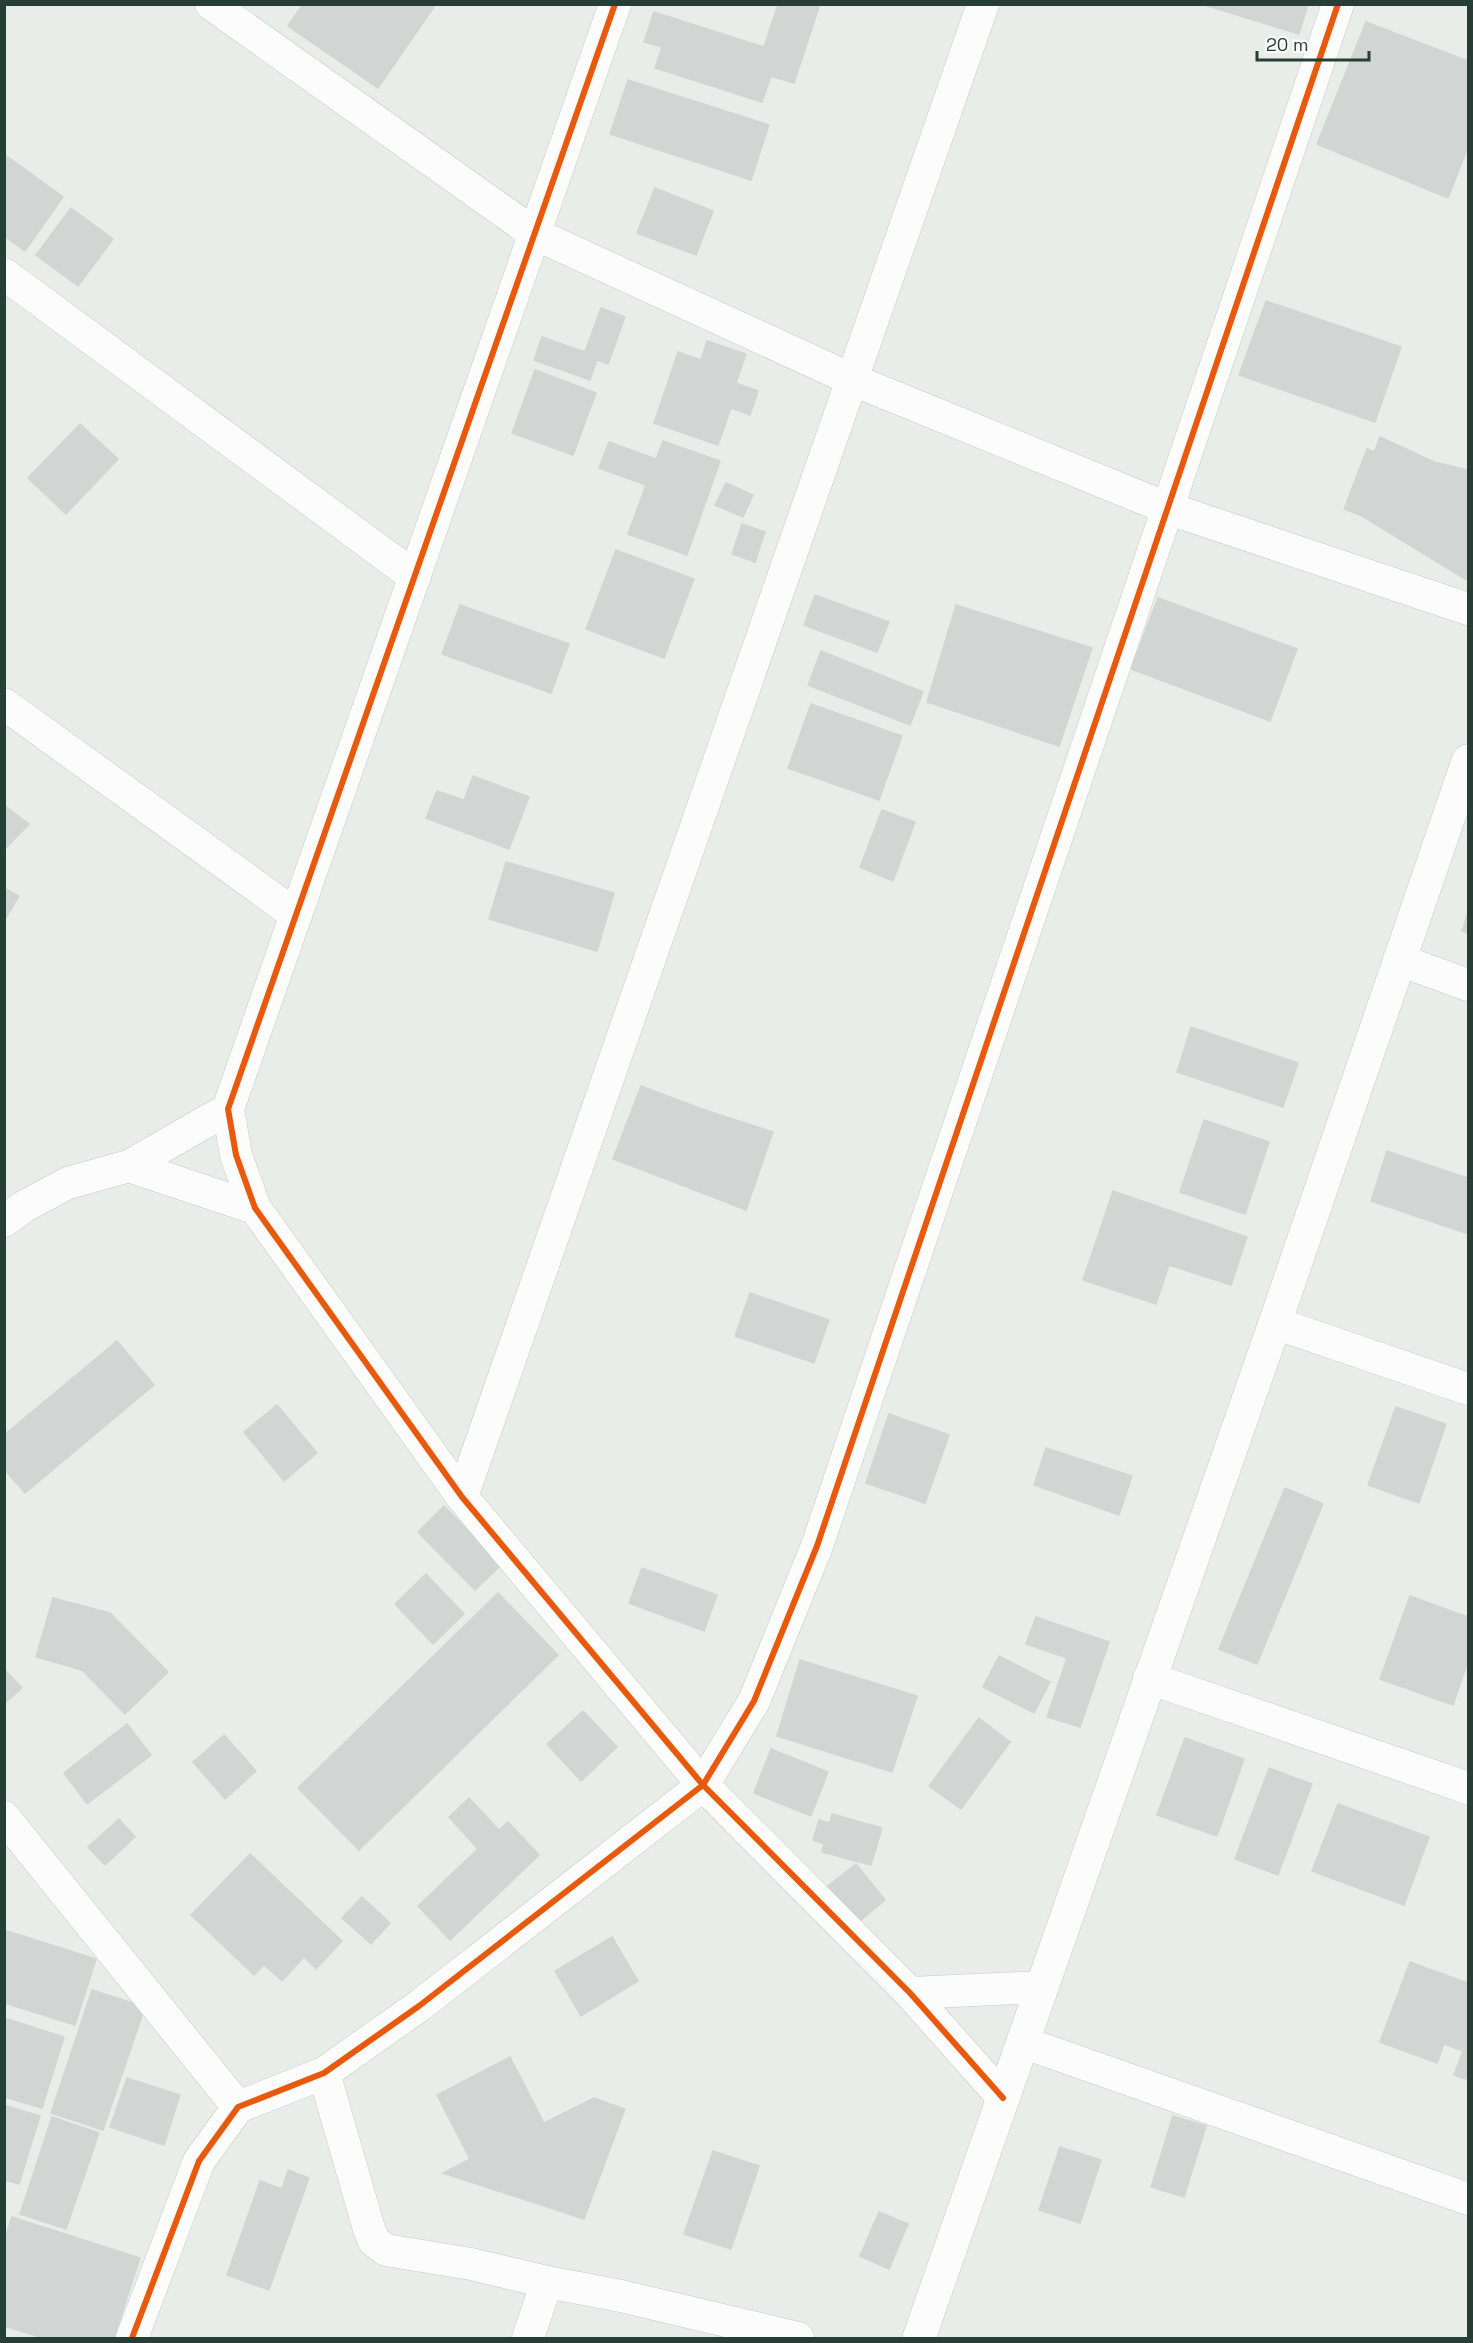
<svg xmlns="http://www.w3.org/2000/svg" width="1473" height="2343" font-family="'Space Grotesk',sans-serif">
	<rect width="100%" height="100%" fill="#e8edea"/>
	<g fill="#d1d5d3" stroke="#d1d6d3" stroke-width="1.5">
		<path d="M303 4H436L378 88 288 26Z"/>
		<path d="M778 4H820L794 83 771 76 762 102 655 68 662 47 644 42 654 12 764 47Z"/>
		<path d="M1201 4H1308L1299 34Z"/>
		<path d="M1366 22 1468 61V147L1448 198 1317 144Z"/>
		<path d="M628 80 769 125 751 180 610 134Z"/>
		<path d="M4 154 63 197 25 251 4 236Z"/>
		<path d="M655 188 713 211 696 255 637 233Z"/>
		<path d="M71 208 113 239 78 286 36 255Z"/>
		<path d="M1266 301 1401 347 1375 422 1239 375Z"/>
		<path d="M601 308 625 317 608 364 597 360 590 380 534 360 542 337 585 352Z"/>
		<path d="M707 341 746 354 736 383 758 391 750 415 731 408 718 445 654 423 678 352 701 360Z"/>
		<path d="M535 370 596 393 573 455 512 433Z"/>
		<path d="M80 424 118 459 66 514 28 478Z"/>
		<path d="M1380 437 1434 462 1468 470V581L1352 510Z"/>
		<path d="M663 441 720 461 687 555 628 534 646 485 599 468 609 442 656 459Z"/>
		<path d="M1367 449 1468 487V556L1344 509Z"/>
		<path d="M726 483 753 495 743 517 715 505Z"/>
		<path d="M742 524 765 532 755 562 732 554Z"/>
		<path d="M616 550 694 579 664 658 586 629Z"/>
		<path d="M815 595 889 622 877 652 804 625Z"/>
		<path d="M1158 598 1297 649 1270 721 1131 669Z"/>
		<path d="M460 605 569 644 551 693 442 654Z"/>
		<path d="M956 605 1092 648 1059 746 927 702Z"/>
		<path d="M821 651 923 692 910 725 808 685Z"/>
		<path d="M811 704 902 736 879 800 788 768Z"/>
		<path d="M473 776 529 797 509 849 426 818 437 791 464 800Z"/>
		<path d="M4 805 29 824 4 850Z"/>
		<path d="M882 810 915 822 893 881 860 867Z"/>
		<path d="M506 862 614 893 597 951 489 919Z"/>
		<path d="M4 888 19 896 4 921Z"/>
		<path d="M1468 913V933L1462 931Z"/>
		<path d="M1191 1027 1298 1063 1283 1107 1177 1072Z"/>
		<path d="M641 1086 702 1109 674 1182 613 1159Z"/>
		<path d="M702 1109 773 1132 746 1210 674 1182Z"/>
		<path d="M1204 1120 1269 1142 1245 1214 1180 1192Z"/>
		<path d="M1387 1151 1468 1178V1234L1371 1201Z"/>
		<path d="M1113 1191 1247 1237 1231 1285 1169 1265 1156 1304 1083 1280Z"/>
		<path d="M750 1293 829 1320 814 1363 735 1336Z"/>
		<path d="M117 1341 154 1385 25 1493 4 1469V1435Z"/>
		<path d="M277 1405 317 1453 284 1481 244 1432Z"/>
		<path d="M1396 1407 1446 1424 1419 1503 1368 1485Z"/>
		<path d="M889 1414 949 1435 925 1503 866 1483Z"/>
		<path d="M1046 1448 1132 1476 1119 1515 1034 1485Z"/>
		<path d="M1285 1488 1323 1504 1257 1664 1219 1649Z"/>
		<path d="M444 1506 501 1565 475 1590 418 1532Z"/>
		<path d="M642 1568 717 1595 704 1631 629 1603Z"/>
		<path d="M426 1574 464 1614 433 1644 395 1604Z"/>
		<path d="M498 1593 558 1655 359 1850 298 1788Z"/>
		<path d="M1410 1596 1468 1617V1661L1453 1705 1380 1679Z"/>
		<path d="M53 1598 110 1613 168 1672 125 1714 82 1670 36 1657Z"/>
		<path d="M1036 1617 1109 1642 1080 1727 1047 1717 1067 1658 1026 1644Z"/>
		<path d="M999 1656 1050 1682 1034 1713 983 1687Z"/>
		<path d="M800 1660 917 1696 892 1772 777 1736Z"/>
		<path d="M4 1669 22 1688 4 1704Z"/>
		<path d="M583 1711 617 1747 581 1781 547 1744Z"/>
		<path d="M979 1718 1010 1742 961 1809 929 1786Z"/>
		<path d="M127 1724 151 1755 87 1804 64 1773Z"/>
		<path d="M224 1735 256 1771 225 1799 193 1762Z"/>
		<path d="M1185 1738 1244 1759 1217 1836 1157 1815Z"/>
		<path d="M771 1749 828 1772 811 1816 754 1793Z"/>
		<path d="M1269 1768 1312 1784 1278 1875 1235 1859Z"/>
		<path d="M469 1798 499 1830 508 1822 539 1855 450 1940 418 1906 478 1849 449 1817Z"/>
		<path d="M1338 1804 1429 1837 1404 1905 1312 1871Z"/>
		<path d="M832 1814 882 1828 871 1865 822 1852 824 1844 813 1840 819 1820 830 1823Z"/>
		<path d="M119 1819 135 1837 105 1865 88 1847Z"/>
		<path d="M250 1854 342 1941 316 1969 304 1957 282 1981 264 1965 254 1975 191 1915Z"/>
		<path d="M856 1864 885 1900 849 1930 819 1893Z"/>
		<path d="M362 1897 390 1923 371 1944 342 1918Z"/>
		<path d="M7 1931 96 1959 75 2025 4 2003V1939Z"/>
		<path d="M612 1937 638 1981 581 2016 555 1971Z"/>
		<path d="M1410 1962 1468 1983V2080L1454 2075 1463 2051 1444 2044 1437 2063 1380 2042Z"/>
		<path d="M92 1990 145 2007 103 2130 51 2113Z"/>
		<path d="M4 2018 64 2037 42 2108 4 2097Z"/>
		<path d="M510 2057 544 2123 594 2098 625 2109 584 2219 443 2173 470 2159 437 2095Z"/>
		<path d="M127 2078 180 2095 164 2145 110 2127Z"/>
		<path d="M4 2105 40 2116 19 2184 4 2180Z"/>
		<path d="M1173 2116 1206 2126 1184 2197 1151 2187Z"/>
		<path d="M52 2117 99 2133 66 2229 20 2214Z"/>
		<path d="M1060 2147 1101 2160 1080 2223 1039 2210Z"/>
		<path d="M713 2151 759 2166 731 2249 684 2234Z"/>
		<path d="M288 2170 309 2178 269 2290 227 2275 260 2181 282 2189Z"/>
		<path d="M879 2212 908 2224 889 2269 860 2256Z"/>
		<path d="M12 2217 140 2258 114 2338H43L4 2326V2241Z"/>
	</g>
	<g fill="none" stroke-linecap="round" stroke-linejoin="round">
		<defs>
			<g id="minor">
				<path d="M211 4 535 234 853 380 1167 508 1468 609"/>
				<path d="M615 4 228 1109 236 1155 255 1208 462 1497 703 1785 910 1993 1003 2098"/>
				<path d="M4 274 415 577"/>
				<path d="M4 704 296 915"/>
				<path d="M1399 960 1468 985"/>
				<path d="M129 1166 255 1208"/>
				<path d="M4 1221 23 1207 68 1183 129 1166 228 1109"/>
				<path d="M1275 1323 1468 1389"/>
				<path d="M462 1497 983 4"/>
				<path d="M1149 1678 1468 1788"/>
				<path d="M4 1817 238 2107"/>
				<path d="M910 1993 1042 1987"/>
				<path d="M1022 2042 1468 2199"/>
				<path d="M324 2073 369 2229 374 2241 386 2250 471 2264 547 2282 621 2296 798 2338"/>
				<path d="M132 2338 199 2161 238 2107 324 2073 419 2006 703 1785 754 1701 817 1546 1338 4"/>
				<path d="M528 2338 547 2282"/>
			</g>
			<path id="tertiary" d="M919 2338 1275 1323 1468 761"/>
		</defs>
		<use href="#minor" stroke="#c5cac7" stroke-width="33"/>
		<use href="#tertiary" stroke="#c5cac7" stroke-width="34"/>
		<use href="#minor" stroke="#fcfcfc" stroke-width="32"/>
		<use href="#tertiary" stroke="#fcfcfc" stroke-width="33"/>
		<defs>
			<g id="cycleway">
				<path d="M615 4 228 1109 236 1155 255 1208 462 1497 703 1785 910 1993 1003 2098"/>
				<path d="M132 2338 199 2161 238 2107 324 2073 419 2006 703 1785 754 1701 817 1546 1338 4"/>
			</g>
		</defs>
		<use href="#cycleway" stroke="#f7faf9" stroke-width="10"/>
		<use href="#cycleway" stroke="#e8590c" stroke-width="6"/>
	</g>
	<rect width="1473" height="2343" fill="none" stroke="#273e36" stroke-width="12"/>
	<path d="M1257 51v9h112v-9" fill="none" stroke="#273e36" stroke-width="3"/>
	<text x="1266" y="51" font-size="18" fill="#273e36" stroke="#f7faf9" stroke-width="4.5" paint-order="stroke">20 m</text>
</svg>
